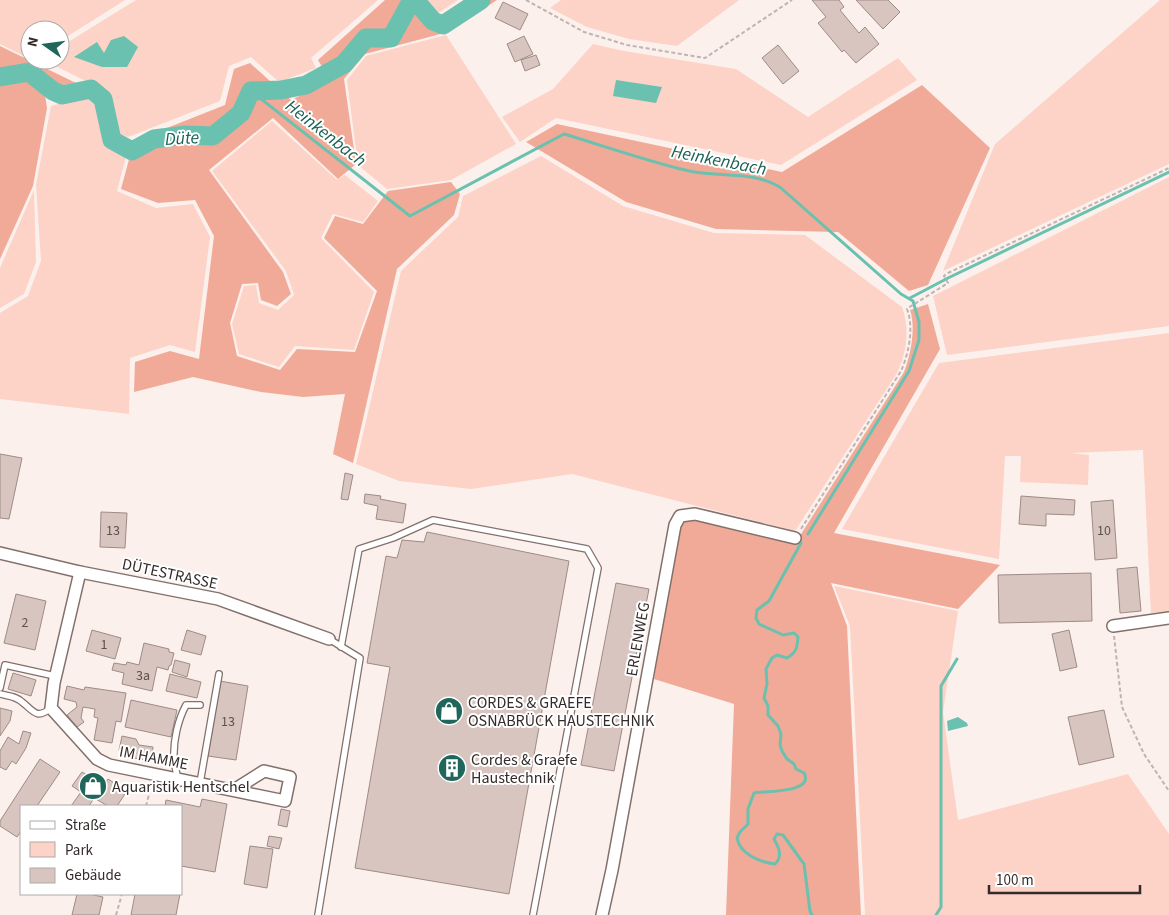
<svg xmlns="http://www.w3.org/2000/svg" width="1169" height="915" font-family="'Source Sans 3',sans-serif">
	<rect width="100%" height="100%" fill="#fcf0ec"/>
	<g fill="#fdd2c7">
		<path d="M0 0H125L60 41V30H30V59L0 44Z"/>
		<path d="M136 0H378L311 58 316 68 279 82 251 57 229 66 220 101 128 137 118 133 111 94 44 60H60V47Z"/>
		<path d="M422 0H458L435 15Z"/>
		<path d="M561 0H739L677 46 629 39 587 27 550 8Z"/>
		<path d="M1160 0H1169V164L943 271 995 144Z"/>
		<path d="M446 35 516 144 451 180 387 189 358 165 347 80 366 56Z"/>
		<path d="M593 44 624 51 736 69 808 117 898 58 917 80 781 165 556 118 520 142 502 117 553 89Z"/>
		<path d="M88 96 95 102 104 145 126 156 117 191 156 208 193 204 210 237 195 352 170 345 130 358 129 414 0 399V313L28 296 41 261 36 185 51 106Z"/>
		<path d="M272 121 337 180 345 175 378 201 363 222 333 214 321 238 374 292 354 350 295 346 279 367 239 354 232 324 244 286 256 285 259 303 278 310 294 295 286 271 212 171Z"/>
		<path d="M541 156 623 206 714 233 805 235 902 307C910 329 907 352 897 373L795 531 572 474 471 489 399 481 356 464 401 271 458 217 463 196Z"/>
		<path d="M1169 177V326L947 355 933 296Z"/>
		<path d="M34 190 36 262 24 294 0 308V268Z"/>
		<path d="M1169 333V611L1151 613 1143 450 1071 453 1089 455 1088 485 1020 482 1021 456H1005L999 559 842 529 939 363Z"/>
		<path d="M834 586 958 611 943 712 958 820 1128 774 1169 834V915H865L850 626Z"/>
	</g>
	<g fill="#f1aa97">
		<path d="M385 0H417L415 9 428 24 464 0H497L448 32 365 54 344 79 356 164 338 179 273 118 209 170 283 272 291 294 277 306 261 300 258 283 242 284 230 323 237 356 280 370 297 349 355 352 377 291 324 238 335 216 363 224 388 191 451 182 460 194 454 215 397 269 353 463 333 454 345 394 303 397 261 392 193 377 134 392 135 362 170 351 199 359 214 236 195 200 158 203 121 189 134 141 225 105 234 69 250 63 291 100 330 81 318 60Z"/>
		<path d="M0 46 76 83 44 88 47 108 33 186 0 259Z"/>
		<path d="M922 85 990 148 928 285 909 291 838 232 716 229 626 202 526 142 557 124 782 172Z"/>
		<path d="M928 304 940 349 834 533 1000 565 958 609 831 583 847 626 861 915H726L734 704 654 679 677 526 685 519 695 518 796 542 904 372C911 354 916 328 910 310Z"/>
	</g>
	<g fill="#6ac1af">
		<path d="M124 36 138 47 127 67H102L74 57 97 42 104 53 111 40Z"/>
		<path d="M616 80 662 87 656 103 613 96Z"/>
		<path d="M958 717 967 723 968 726 948 731 947 721Z"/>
	</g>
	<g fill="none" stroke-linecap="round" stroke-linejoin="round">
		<g stroke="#6ac1af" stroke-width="3">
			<path d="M251 91 410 216 564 134C604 146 644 160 685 170 716 178 754 170 781 188L901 294 913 301 919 322V340L909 371 808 534"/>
			<path d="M910 298 948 278 1169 172"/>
			<path d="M801 543 769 601 757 610 756 618 759 624 783 635 794 633 798 637C797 648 797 652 787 658L777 655 772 658 766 669 767 684 764 698 768 706V715L778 726 781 734 780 745 782 751 787 759 794 764 796 769 804 773C815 793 764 791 754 793L748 809V824L740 832 737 838C740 854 759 862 775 864 783 856 779 848 774 839L777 834 783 835 804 864 810 911 812 915"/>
			<path d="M936 915 941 907V686L957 659"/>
		</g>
		<g stroke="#6ac1af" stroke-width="19">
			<path d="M415 0 433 21 443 25 481 0"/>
			<path d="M0 77 29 72 53 91 62 95 91 89 103 99 112 140 132 151 154 139 186 135 213 136 241 113 251 91 281 90 306 85 344 64 366 38H391L412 0"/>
		</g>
	</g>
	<g fill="#d9c5bf" stroke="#9e8b86">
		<path d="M812 0H839L844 7 840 10 859 33 865 27 879 44 856 63 844 50 842 52 818 23 826 17Z"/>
		<path d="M856 0H888L900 12 883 29Z"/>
		<path d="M503 2 528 14 520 30 495 18Z"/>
		<path d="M524 36 533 54 515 62 507 44Z"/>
		<path d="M778 45 799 71 783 84 762 58Z"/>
		<path d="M536 55 540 65 525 71 521 60Z"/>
		<path d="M0 454 22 458 9 519 0 518Z"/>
		<path d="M345 473 353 475 348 500 341 499Z"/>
		<path d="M365 494 381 496 380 499 406 504 403 523 376 519 378 506 364 503Z"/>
		<path d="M1021 496 1075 500 1074 515 1046 514V526L1019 524Z"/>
		<path d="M1113 500 1117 558 1095 560 1091 502Z"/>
		<path d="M101 512 127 513 125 548 100 547Z"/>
		<path d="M427 532 569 561 509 894 355 868 390 667 367 663 386 556 397 558 402 540 424 542Z"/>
		<path d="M1137 567 1141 611 1120 613 1117 569Z"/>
		<path d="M1091 573 1092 621 999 623 998 575Z"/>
		<path d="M616 583 649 589 614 771 581 765Z"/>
		<path d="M16 594 46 601 35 650 4 643Z"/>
		<path d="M92 630 121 638 115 659 86 651Z"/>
		<path d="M187 630 206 636 201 655 181 650Z"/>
		<path d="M1069 630 1077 667 1060 671 1052 634Z"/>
		<path d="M144 643 169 649V652L174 653 171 665 169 666 168 670 157 667 152 691 122 684 124 673 112 670 114 663 126 665 127 662 139 665Z"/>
		<path d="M175 660 190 664 187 677 172 672Z"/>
		<path d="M13 673 36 680 31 696 8 689Z"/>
		<path d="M170 674 201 682 197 698 166 691Z"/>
		<path d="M220 681 248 686 236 760 208 756Z"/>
		<path d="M67 686 84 690 85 687 126 693 121 722 116 721 112 743 94 740 98 718 94 717 95 709 83 707 81 718 84 722 77 727 67 715 77 707 76 702 64 699Z"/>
		<path d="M131 700 177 710 171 737 125 727Z"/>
		<path d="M0 708 12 711 10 721 0 736Z"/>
		<path d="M1104 710 1114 757 1079 765 1068 717Z"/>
		<path d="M23 731 31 733 26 748 16 764 12 761 6 770 0 767V751L8 737 19 744Z"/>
		<path d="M122 736 136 739 139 745 153 747 151 761 123 756 119 750Z"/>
		<path d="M40 759 60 772 37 806H21V831L17 837 0 826V821Z"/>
		<path d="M82 772 104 785 108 779 127 791 117 806H108L94 798 89 806H71L81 792 72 786Z"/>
		<path d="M202 799 227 804 215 872 181 866V806H165L166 800 200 807Z"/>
		<path d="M281 809 290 811 287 827 278 825Z"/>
		<path d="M269 836 282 838 279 849 267 846Z"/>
		<path d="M250 846 273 849 267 888 244 884Z"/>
		<path d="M77 894H89L103 897 99 915H72Z"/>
		<path d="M135 894H180L176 915H131Z"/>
	</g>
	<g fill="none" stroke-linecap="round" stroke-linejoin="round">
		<defs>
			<g id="lane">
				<path d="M341 647 359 549 393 538 433 520 587 549 598 568 533 915"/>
				<path d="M0 688 5 665 55 676"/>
				<path d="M0 694C8 696 16 696 22 702 34 711 36 720 51 708"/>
				<path d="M177 778C177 771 174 765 174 759 173 741 178 720 186 705H200"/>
				<path d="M200 783 219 674"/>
				<path d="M318 915 360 658 329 639"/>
			</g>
			<g id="street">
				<path d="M0 553 80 572 218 599 329 639"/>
				<path d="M80 572 54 683 51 708 97 759 109 765 285 801 290 777 264 771 234 790"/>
				<path d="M1113 626 1169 618"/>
				<path d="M602 915 612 870 675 525 680 516 695 514 795 538"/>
			</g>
		</defs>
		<use href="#lane" stroke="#82706b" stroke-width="8"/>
		<use href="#street" stroke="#82706b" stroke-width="14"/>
		<g stroke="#bfb4b1" stroke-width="2" stroke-dasharray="4 2.5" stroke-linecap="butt">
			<path d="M526 0 584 32 627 45 705 58 792 0"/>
			<path d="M801 529 901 371C909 353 914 327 907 309L908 308 948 283 944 276 946 274 1169 168"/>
			<path d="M1114 636 1122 707 1144 754 1169 791"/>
			<path d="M146 806 152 783"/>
			<path d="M116 915 122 894"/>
		</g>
		<use href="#lane" stroke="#fff" stroke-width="5.5"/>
		<use href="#street" stroke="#fff" stroke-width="11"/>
	</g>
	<defs>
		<symbol id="shop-disc" viewBox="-11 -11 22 22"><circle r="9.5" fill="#20665a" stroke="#fff"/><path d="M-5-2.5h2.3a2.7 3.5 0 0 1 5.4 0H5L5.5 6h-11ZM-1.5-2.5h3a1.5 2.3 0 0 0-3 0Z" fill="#fff"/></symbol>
		<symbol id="building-disc" viewBox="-11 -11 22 22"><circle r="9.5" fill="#20665a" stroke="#fff"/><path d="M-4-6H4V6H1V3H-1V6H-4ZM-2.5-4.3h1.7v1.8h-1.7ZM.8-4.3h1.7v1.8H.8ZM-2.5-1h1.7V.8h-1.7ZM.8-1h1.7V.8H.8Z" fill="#fff"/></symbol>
	</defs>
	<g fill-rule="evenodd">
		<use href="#shop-disc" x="433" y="695" width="32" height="32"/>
		<use href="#building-disc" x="436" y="752" width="32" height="32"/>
		<use href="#shop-disc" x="77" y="770" width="32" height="32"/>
	</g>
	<g text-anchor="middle" stroke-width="4" stroke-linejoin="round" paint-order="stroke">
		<g font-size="14" fill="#5c524e">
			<text x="113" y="535">13</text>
			<text x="1104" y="535">10</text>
			<text x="25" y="627">2</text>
			<text x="104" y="649">1</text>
			<text x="143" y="680">3a</text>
			<text x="228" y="726">13</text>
		</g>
		<g font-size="16" fill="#332b29" stroke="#fff">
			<text transform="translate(170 573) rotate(12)" y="6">DÜTESTRASSE</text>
			<text transform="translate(637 639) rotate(-80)" y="6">ERLENWEG</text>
			<text transform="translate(154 757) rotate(11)" y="6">IM HAMME</text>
		</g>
		<g font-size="16" fill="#332b29" stroke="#fff" text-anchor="start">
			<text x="468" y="708">CORDES &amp; GRAEFE<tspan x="468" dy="18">OSNABRÜCK HAUSTECHNIK</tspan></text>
			<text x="471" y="765">Cordes &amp; Graefe<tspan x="471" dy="18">Haustechnik</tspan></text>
			<text x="112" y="792">Aquaristik Hentschel</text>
		</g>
		<g font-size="18" font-style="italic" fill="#1b6256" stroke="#fff">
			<text transform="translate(326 133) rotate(38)" y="6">Heinkenbach</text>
			<text transform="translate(182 138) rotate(-3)" y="6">Düte</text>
			<text transform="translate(719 160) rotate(11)" y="6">Heinkenbach</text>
		</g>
	</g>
	<rect x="20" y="805" width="162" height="90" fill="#ffffff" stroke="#adaaa9"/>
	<rect x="30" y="821" width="25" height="8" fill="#ffffff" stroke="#adaaa9"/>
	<text x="65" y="830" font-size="15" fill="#332b29">Straße</text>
	<rect x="30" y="842" width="25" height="15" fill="#fdd2c7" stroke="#adaaa9"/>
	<text x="65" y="855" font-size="15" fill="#332b29">Park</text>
	<rect x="30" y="868" width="25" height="15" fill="#d9c5bf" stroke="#adaaa9"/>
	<text x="65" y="880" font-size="15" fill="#332b29">Gebäude</text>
	<g transform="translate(45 45) rotate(284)"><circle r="24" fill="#ffffff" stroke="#adaaa9"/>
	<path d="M0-4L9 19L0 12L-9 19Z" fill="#20665a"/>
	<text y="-8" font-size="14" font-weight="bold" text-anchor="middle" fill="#332b29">N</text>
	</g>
	<path d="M989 885v8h151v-8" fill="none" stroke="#332b29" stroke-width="2.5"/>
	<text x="996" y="885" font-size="15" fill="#332b29" stroke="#ffffff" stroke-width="4" paint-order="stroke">100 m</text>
</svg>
